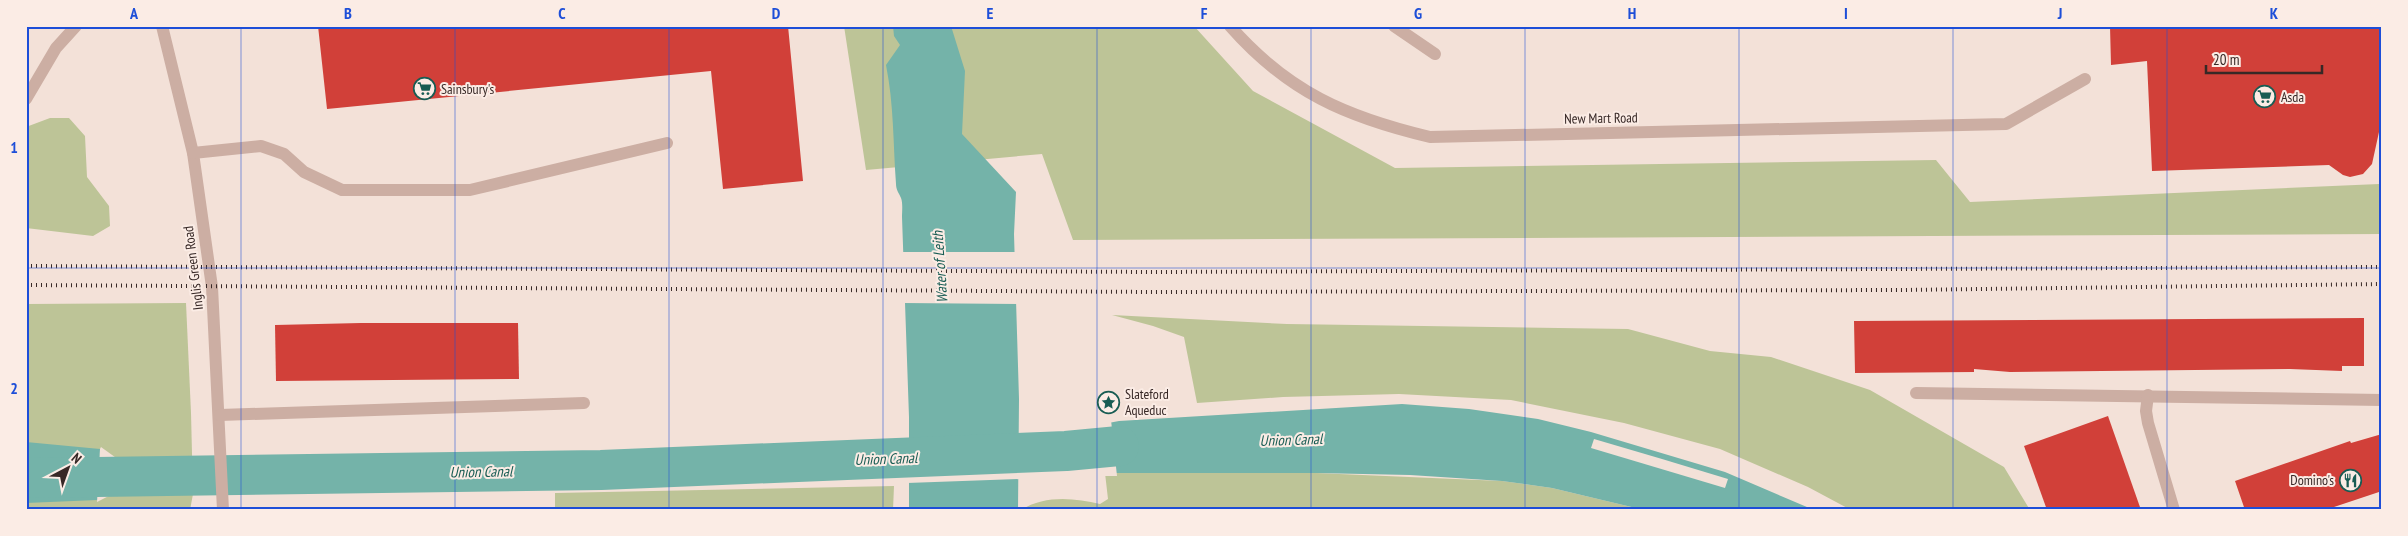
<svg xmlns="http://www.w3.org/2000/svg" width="2408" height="536" font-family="'PT Sans Narrow',sans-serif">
	<rect width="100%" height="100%" fill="#f3e1d8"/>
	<g fill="#bdc497">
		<path d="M844 26H1194L1253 91 1395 168 1936 160 1970 202 2379 184V139H2382V234L1073 240 1042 154 866 170Z"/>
		<path d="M50 118H69L85 136 87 177 109 206 110 226 93 236 26 228V127Z"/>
		<path d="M186 303 191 413 193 494 190 510H26V304Z"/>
		<path d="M1112 315 1287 324 1628 329 1710 351 1771 357 1870 390 2004 467 2030 510H1851L1808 487 1720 449 1624 423 1511 400 1399 394 1283 397 1197 403 1184 337 1153 326Z"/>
		<path d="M1105 473H1316L1502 481 1552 488 1644 510H1021C1045 495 1074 498 1100 504L1108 499Z"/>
		<path d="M894 486 893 510H555V493Z"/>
	</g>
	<g fill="#74b3a9">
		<path d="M893 26H951L965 71 962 134 1016 192 1014 234 1019 399 1018 510H909V417L902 217C902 212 903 203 901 198 899 193 896 190 896 184 893 142 894 105 886 65L900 45 894 36Z"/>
		<path d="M1402 404 1469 409 1538 419 1591 432 1725 472 1814 510H1644L1552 488 1502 481 1410 475 1316 473H1105L1103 424 1119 421Z"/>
		<path d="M26 442 100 449 142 477 97 500 26 503Z"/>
	</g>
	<g fill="#f3e1d8">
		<path d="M901 252H1017L1019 304 903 303Z"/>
		<path d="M1111 420 1117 476H1104L1063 452 1064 449 1084 430 1102 422Z"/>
		<path d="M1021 437V479L907 483V440Z"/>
		<path d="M1594 439 1662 459 1728 479 1725 488 1591 448Z"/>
		<path d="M101 447 144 478 97 502 100 449Z"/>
	</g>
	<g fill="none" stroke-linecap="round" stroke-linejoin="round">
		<path stroke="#74b3a9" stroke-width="40" d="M26 478 601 470 1066 451 1119 446"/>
	</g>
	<g fill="#d14039">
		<path d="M318 26H788L803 181 723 189 711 71 327 109Z"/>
		<path d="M2110 26H2382V132H2379L2372 164 2363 174 2350 177 2343 175 2329 165 2152 171 2147 61 2111 65Z"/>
		<path d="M2364 318V366H2342V371L2290 369 2010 372 1974 369V372L1855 373 1854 321Z"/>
		<path d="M361 323H518L519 379 276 381 275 325Z"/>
		<path d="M2108 416 2141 510H2047L2024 446Z"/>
		<path d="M2382 434V491L2325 510H2245L2235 481 2350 441 2351 443Z"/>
	</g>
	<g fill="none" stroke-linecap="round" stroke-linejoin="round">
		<g stroke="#ccaea3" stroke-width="12">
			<path d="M162 26 193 153 212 287 223 510"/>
			<path d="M1230 26C1288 92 1346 117 1430 137L2006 124 2085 79"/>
			<path d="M1394 26 1435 54"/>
			<path d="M26 99 56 48 76 26"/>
			<path d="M193 153 261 146 284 154 304 172 342 190H470L667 143"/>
			<path d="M1916 393 2382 400"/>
			<path d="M2148 395 2146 411 2148 423 2174 510"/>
			<path d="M220 415 584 403"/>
		</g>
		<g stroke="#372826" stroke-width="4" stroke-dasharray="1 4" stroke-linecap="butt">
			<path d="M26 266 1154 272 2382 267"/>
			<path d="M26 285 1154 292 1901 290 2382 284"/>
		</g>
	</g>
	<path fill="none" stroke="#1d4ed8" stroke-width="1" stroke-opacity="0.55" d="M241 26V510M455 26V510M669 26V510M883 26V510M1097 26V510M1311 26V510M1525 26V510M1739 26V510M1953 26V510M2167 26V510M26 268H2382"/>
	<defs>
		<symbol id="supermarket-ring" viewBox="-11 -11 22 22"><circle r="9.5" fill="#fbece5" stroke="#185c53" stroke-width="1.5"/><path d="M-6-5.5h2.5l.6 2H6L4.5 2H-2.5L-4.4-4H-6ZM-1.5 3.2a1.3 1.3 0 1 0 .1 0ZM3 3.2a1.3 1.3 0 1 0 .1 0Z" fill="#185c53"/></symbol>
		<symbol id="sight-ring" viewBox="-11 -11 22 22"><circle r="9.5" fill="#fbece5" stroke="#185c53" stroke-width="1.5"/><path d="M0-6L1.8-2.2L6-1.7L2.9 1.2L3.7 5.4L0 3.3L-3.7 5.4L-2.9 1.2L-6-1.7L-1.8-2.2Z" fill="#185c53"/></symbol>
		<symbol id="restaurant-ring" viewBox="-11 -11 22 22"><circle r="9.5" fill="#fbece5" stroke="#185c53" stroke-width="1.5"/><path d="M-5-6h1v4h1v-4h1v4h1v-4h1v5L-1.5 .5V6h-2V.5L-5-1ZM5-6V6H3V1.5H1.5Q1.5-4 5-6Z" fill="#185c53"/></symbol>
	</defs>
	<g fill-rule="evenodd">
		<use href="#supermarket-ring" x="412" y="76" width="25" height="25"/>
		<use href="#supermarket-ring" x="2252" y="84" width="25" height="25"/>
		<use href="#sight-ring" x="1096" y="390" width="25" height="25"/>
		<use href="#restaurant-ring" x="2338" y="468" width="25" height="25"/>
	</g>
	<g text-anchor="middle" stroke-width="4" stroke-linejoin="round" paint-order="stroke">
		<g font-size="14" fill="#372826" stroke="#fbece5" text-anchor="start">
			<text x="441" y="94">Sainsbury's</text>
			<text x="2281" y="102">Asda</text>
			<text x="1125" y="399">Slateford<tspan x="1125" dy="16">Aqueduc</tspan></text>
			<text x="2334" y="485" text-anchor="end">Domino's</text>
		</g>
		<g font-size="14" fill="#372826" stroke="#fbece5">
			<text transform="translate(1601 118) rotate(-1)" y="5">New Mart Road</text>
			<text transform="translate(193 268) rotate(-97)" y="5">Inglis Green Road</text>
		</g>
		<g font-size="15" font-style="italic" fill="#185c53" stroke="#fbece5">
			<text transform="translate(940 267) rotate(-94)" y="5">Water of Leith</text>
			<text transform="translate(1291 440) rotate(-2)" y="5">Union Canal</text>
			<text transform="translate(886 459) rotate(-2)" y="5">Union Canal</text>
			<text transform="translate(481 472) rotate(-1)" y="5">Union Canal</text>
		</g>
	</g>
	<rect width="2408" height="536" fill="none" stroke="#fbece5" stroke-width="55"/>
	<g transform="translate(68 468) rotate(41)" stroke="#fbece5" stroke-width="4" paint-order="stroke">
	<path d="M0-4L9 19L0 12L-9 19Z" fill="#372826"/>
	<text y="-8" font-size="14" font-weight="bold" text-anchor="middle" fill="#372826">N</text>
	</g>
	<path d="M2206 65v8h116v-8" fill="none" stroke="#372826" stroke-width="2.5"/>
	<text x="2213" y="65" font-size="15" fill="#372826" stroke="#fbece5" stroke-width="4" paint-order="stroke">20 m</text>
	<rect x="28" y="28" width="2352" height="480" fill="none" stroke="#1d4ed8" stroke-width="2"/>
	<g font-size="16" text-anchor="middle" font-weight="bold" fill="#1d4ed8">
		<text x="134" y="19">A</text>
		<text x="348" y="19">B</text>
		<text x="562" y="19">C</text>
		<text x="776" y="19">D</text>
		<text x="990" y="19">E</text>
		<text x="1204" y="19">F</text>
		<text x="1418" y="19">G</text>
		<text x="1632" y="19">H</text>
		<text x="1846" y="19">I</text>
		<text x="2060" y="19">J</text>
		<text x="2274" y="19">K</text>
		<text x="14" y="153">1</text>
		<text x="14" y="394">2</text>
	</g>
</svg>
